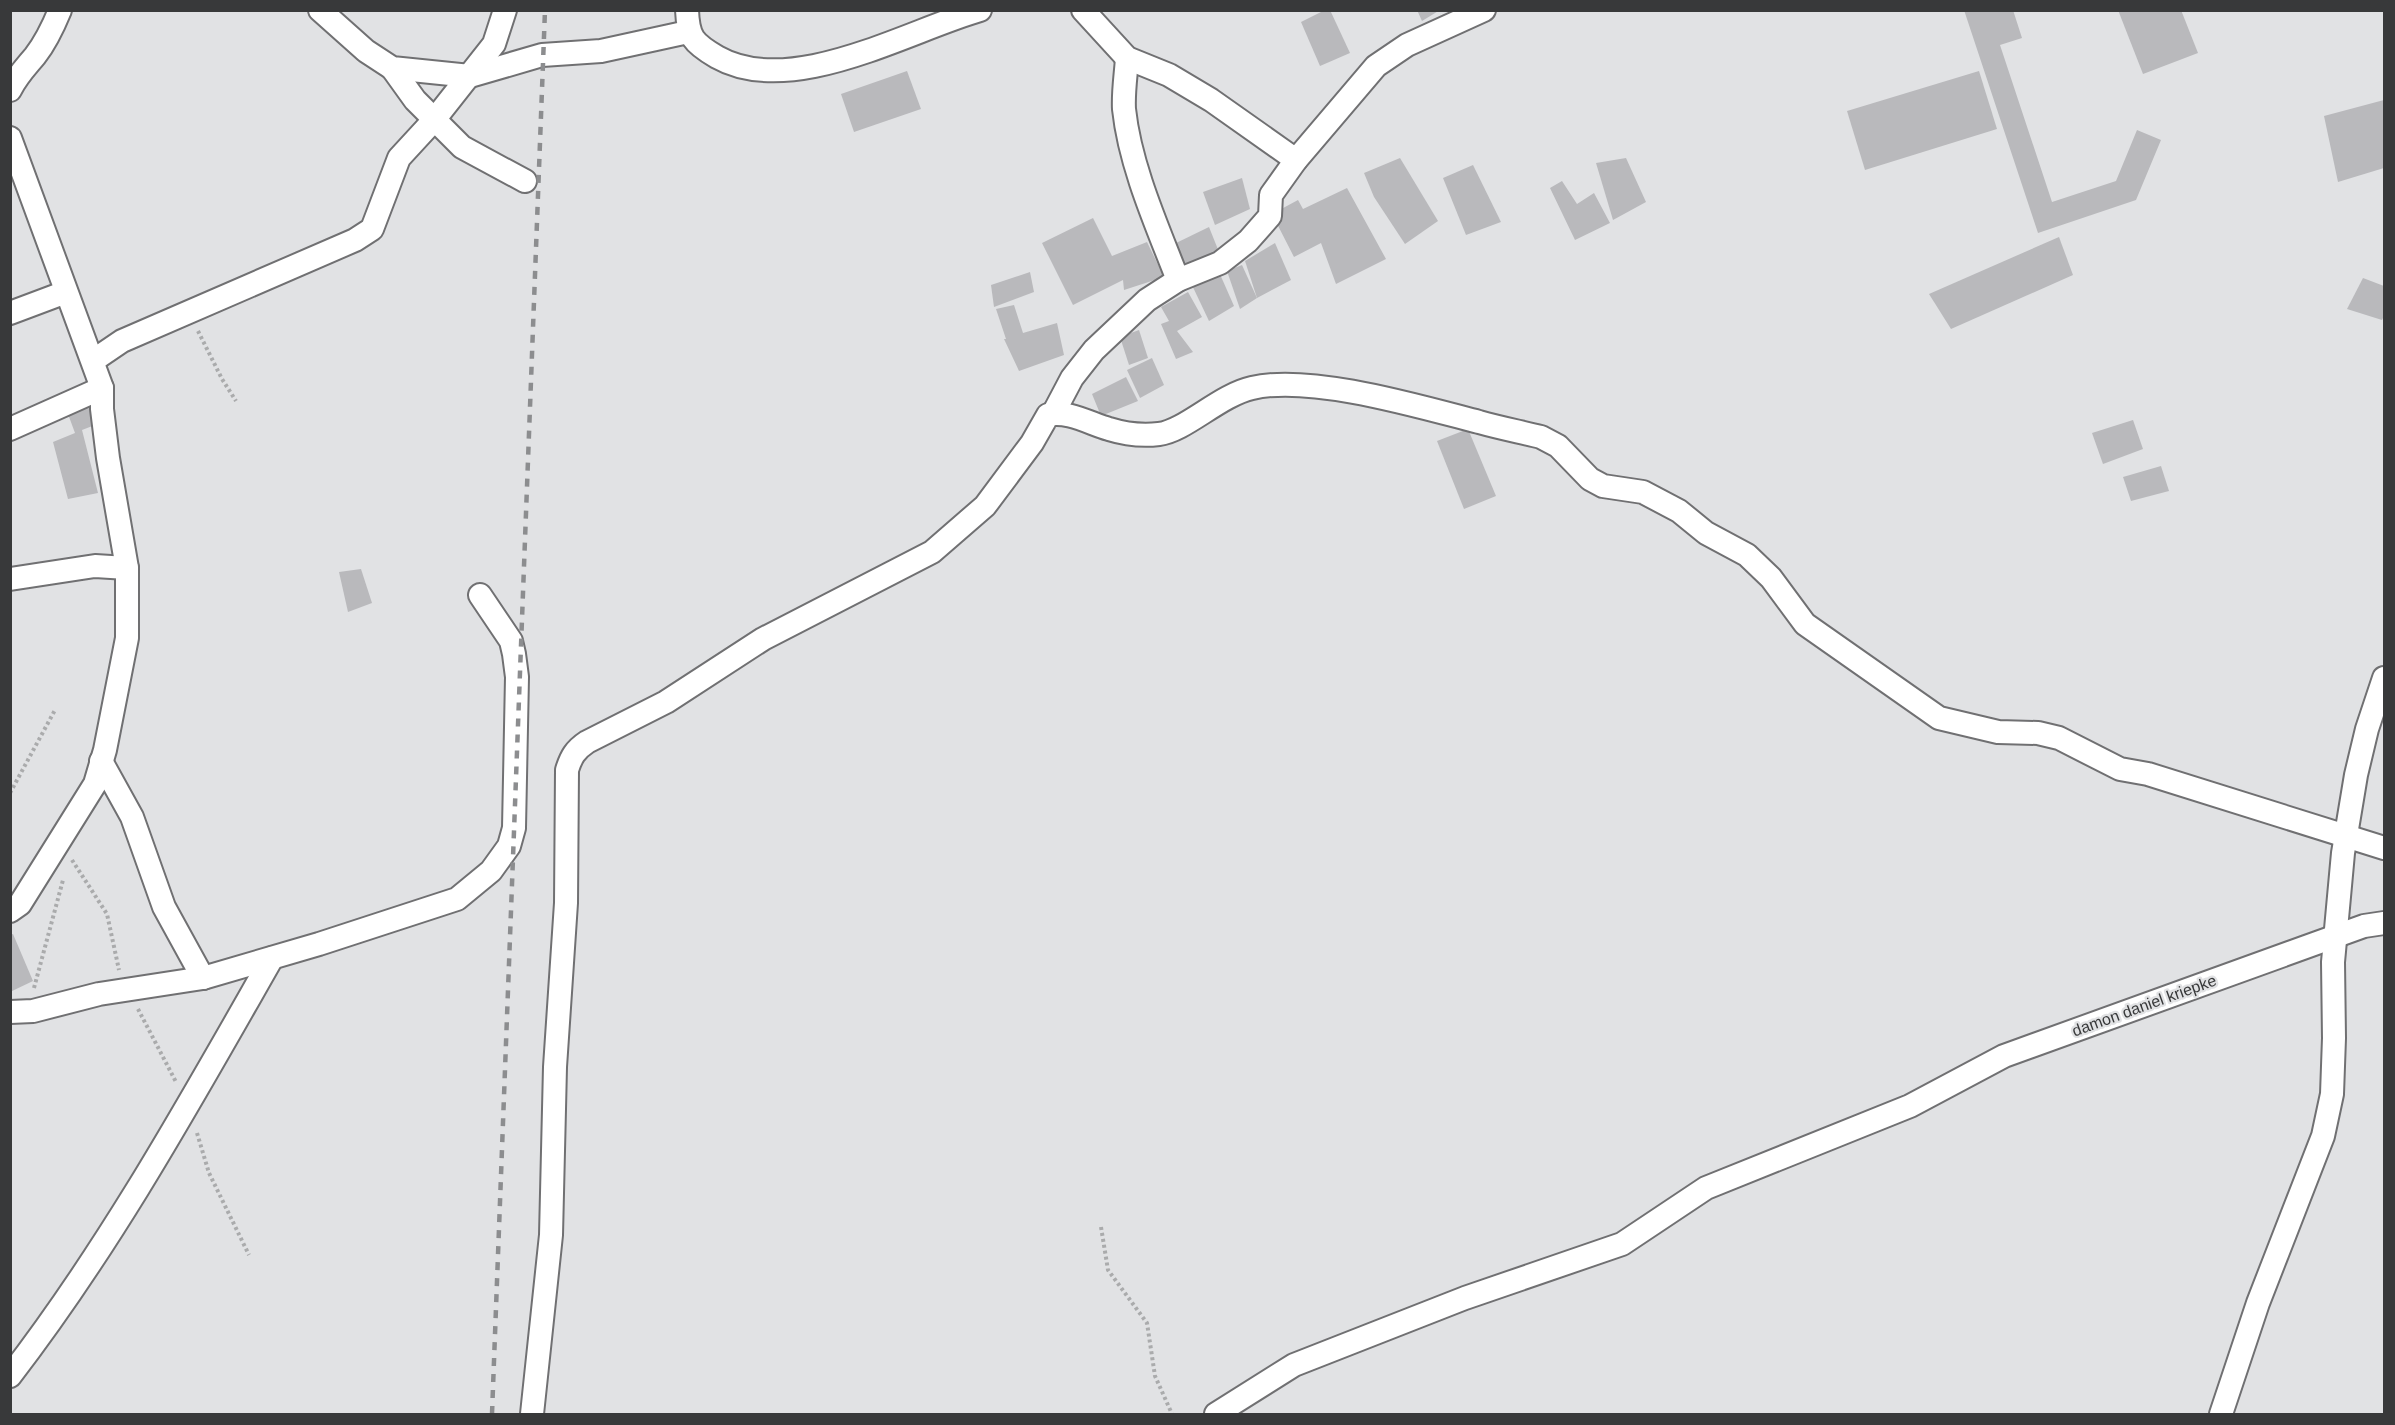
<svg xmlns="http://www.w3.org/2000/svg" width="2395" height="1425" font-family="Helvetica,sans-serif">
	<rect width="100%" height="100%" fill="#e1e2e4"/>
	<g fill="#b9b9bc">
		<path d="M1325 10H1330L1350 53 1320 66 1301 22Z"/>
		<path d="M1417 10H1440L1422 21Z"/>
		<path d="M1964 10H2013L2022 38 2000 45 2052 202 2116 181 2137 130 2161 140 2136 200 2038 233Z"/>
		<path d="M2118 10H2181L2198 53 2143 74Z"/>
		<path d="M907 71 921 109 854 132 841 94Z"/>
		<path d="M1979 71 1997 129 1865 170 1847 111Z"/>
		<path d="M2384 100V168L2338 182 2324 116Z"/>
		<path d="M1400 158 1438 221 1405 244 1374 197 1364 173Z"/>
		<path d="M1626 158 1646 202 1613 220 1596 163Z"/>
		<path d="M1473 165 1501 222 1466 235 1443 178Z"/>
		<path d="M1242 178 1250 209 1215 225 1203 192Z"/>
		<path d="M1562 181 1577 204 1594 193 1610 223 1575 240 1550 188Z"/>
		<path d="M1347 188 1386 259 1336 284 1321 243 1294 257 1272 214 1298 200 1303 209Z"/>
		<path d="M1093 218 1112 256 1147 242 1164 277 1124 290 1123 280 1073 305 1042 243Z"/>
		<path d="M1209 227 1219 252 1182 266 1174 244Z"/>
		<path d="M2059 237 2073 275 1951 329 1929 294Z"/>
		<path d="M1275 243 1291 280 1257 298 1245 261Z"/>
		<path d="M1242 265 1257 298 1240 309 1227 271Z"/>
		<path d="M1030 272 1034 292 994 307 991 285Z"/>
		<path d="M1219 272 1234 306 1209 321 1191 283Z"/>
		<path d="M2363 278 2384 286V316L2382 320 2347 309Z"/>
		<path d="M1188 292 1202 317 1177 331 1193 352 1176 359 1161 324 1169 321 1161 307Z"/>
		<path d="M1014 305 1023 333 1057 323 1064 355 1019 371 1004 339H1006L996 309Z"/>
		<path d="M1139 330 1148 358 1129 365 1120 337Z"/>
		<path d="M1152 358 1164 385 1140 398 1127 370Z"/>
		<path d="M1126 377 1138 401 1101 416 1092 394Z"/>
		<path d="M88 406 95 425 82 430 98 493 68 499 53 442 75 433 68 414Z"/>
		<path d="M2133 420 2143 449 2103 464 2092 433Z"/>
		<path d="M1468 429 1496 496 1464 509 1437 441Z"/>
		<path d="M2161 466 2169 491 2131 501 2123 477Z"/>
		<path d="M361 569 372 603 348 612 339 572Z"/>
		<path d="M13 934 33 981 10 992V935Z"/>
	</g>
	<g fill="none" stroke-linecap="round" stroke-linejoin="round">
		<defs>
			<g id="minor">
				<path d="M320 10 366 51 392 68 470 76 542 55 601 51 688 32"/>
				<path d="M687 10C688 37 693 43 717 57 791 99 907 31 980 10"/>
				<path d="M1083 10 1127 58 1169 75 1211 100 1296 160"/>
				<path d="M1127 58C1126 74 1123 92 1124 109 1130 166 1157 226 1178 280"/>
				<path d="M392 68 415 100 462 147 525 181"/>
				<path d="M10 90C17 76 25 68 35 56 46 42 53 27 60 10"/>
				<path d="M10 138 102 388V409L108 458 127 568V638L105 750 95 784 20 904 10 911"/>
				<path d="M10 313 66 292"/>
				<path d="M94 360 122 341 355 240 372 229 399 158 434 120 494 44 505 10"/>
				<path d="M1053 414 1072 378 1094 350 1147 300 1178 280 1220 263 1248 241 1270 216 1271 195 1296 160 1376 66 1407 45 1484 10"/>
				<path d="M10 429 102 388"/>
				<path d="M10 579 95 566 127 568"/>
				<path d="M101 761 132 817 164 907 203 978"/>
				<path d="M10 1012 33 1011 99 994 203 978 319 944 457 899 491 871 509 846 514 828 517 677 514 654 511 641 480 595"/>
				<path d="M10 1376C111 1245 191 1100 272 958"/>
				<path d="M532 1414 551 1235 555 1067 566 903 567 770C571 757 575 750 587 742L666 702 763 639 932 552 985 506 1032 443 1048 415C1067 410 1091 424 1109 429 1125 434 1142 436 1159 434 1185 431 1220 395 1252 388 1310 374 1421 407 1479 422 1500 428 1521 432 1541 437L1558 446 1590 479 1603 486 1643 492 1679 511 1706 533 1747 555 1771 578 1805 624 1939 718 1998 732 2038 733 2059 738 2120 769 2148 774 2384 848"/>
				<path d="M1216 1414 1294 1365 1465 1298 1622 1244 1706 1188 1910 1106 2004 1056 2364 926 2384 923"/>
				<path d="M2221 1414 2258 1303 2323 1136 2332 1094 2334 1038 2333 962 2343 853 2356 775 2367 729 2384 678"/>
			</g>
		</defs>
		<use href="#minor" stroke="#707072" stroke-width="26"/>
		<g stroke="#aaabac" stroke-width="4" stroke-dasharray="3 3" stroke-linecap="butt">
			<path d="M198 331 222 379 236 401"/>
			<path d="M10 793 55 710"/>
			<path d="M72 860 107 914 119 970"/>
			<path d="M34 988 63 880"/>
			<path d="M138 1009 176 1082"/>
			<path d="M197 1133 209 1173 249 1255"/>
			<path d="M1101 1227 1108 1270 1147 1323 1155 1376 1172 1414"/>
		</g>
		<use href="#minor" stroke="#fff" stroke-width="22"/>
		<path stroke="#8c8d8f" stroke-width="4.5" stroke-dasharray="8 8" stroke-linecap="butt" d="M492 1414 545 10"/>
	</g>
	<g text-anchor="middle" stroke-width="4.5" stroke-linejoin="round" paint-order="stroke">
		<g font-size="16" fill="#38393a" stroke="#e1e2e4">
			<text transform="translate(2144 1005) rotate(-20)" y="6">damon daniel kriepke</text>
		</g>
	</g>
	<rect width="2395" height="1425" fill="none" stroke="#38393a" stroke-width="24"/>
</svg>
